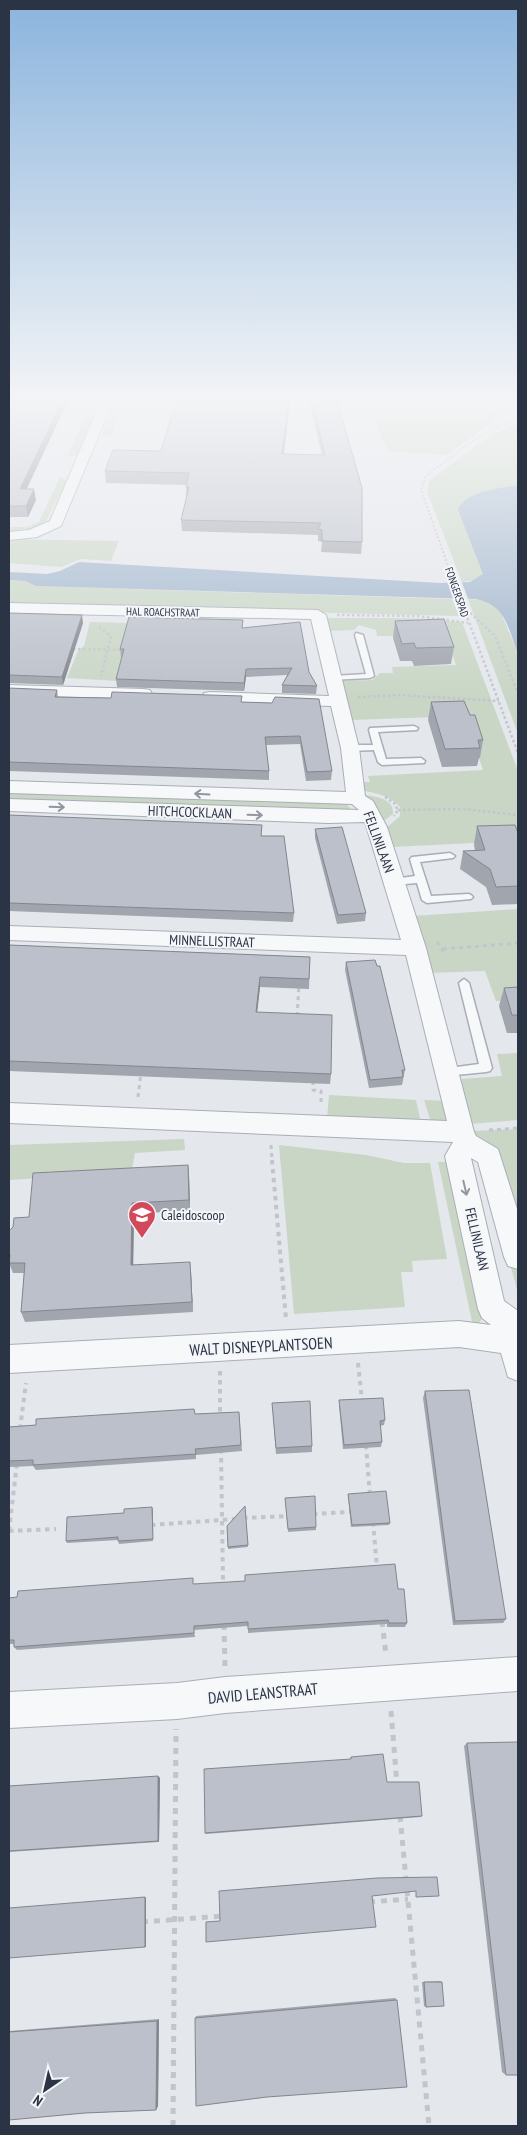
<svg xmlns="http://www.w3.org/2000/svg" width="527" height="2135" font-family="'PT Sans Narrow',sans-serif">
	<rect width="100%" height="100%" fill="#e4e7ec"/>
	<g fill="#c9d6c5">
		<path d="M91 401H101L79 455 67 457Z"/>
		<path d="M114 401H124L111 437 102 436Z"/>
		<path d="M413 401H453L499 412 502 415 447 455 388 451 369 406H410Z"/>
		<path d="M518 423V485L472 495 458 510 484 574 476 580 462 582 427 492 429 481 492 434Z"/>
		<path d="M60 477 67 481 43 527 27 531 25 528 21 532H9V527H27L39 522Z"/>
		<path d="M9 539 119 541 111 561 81 559 61 567 9 563Z"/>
		<path d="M9 580 25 581 36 586 452 599 459 616 9 605Z"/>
		<path d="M468 599 488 601 499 608 518 654V734Z"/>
		<path d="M324 618H409L462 622 518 771V845L516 841 392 847 384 830 400 816V807C390 796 379 794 365 791L363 782H370L368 776 483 770 465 716 351 720 339 681 372 680 380 673H393L392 667 456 665 446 635 377 636 376 630 359 625 354 630 328 631Z"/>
		<path d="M90 622 128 623 125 652 117 681 67 678 78 651 84 646Z"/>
		<path d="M9 791 325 801 345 802 350 808 348 811 332 812 9 801Z"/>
		<path d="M366 795C378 797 394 799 393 814L382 822 375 803 365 797Z"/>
		<path d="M518 909V1000L496 1001 485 971 429 973 413 916Z"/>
		<path d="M518 1053V1120L470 1124 461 1079 502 1076 497 1054Z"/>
		<path d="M329 1095 416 1100 421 1123 327 1119Z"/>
		<path d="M424 1100 446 1101 450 1114 447 1120 431 1122Z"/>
		<path d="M518 1129V1293L473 1131Z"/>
		<path d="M184 1139 185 1150 135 1153 132 1169 114 1174 9 1180V1145Z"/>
		<path d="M279 1145 366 1155 404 1163H430L447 1259 412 1261 413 1272H401L405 1307 294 1314Z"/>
		<path d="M438 1162H450L483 1315 480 1322 473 1326Z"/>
	</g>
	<path fill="#9fb4cc" d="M518 485V654C508 628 506 604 475 599L36 586 25 581 9 580V572L47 574 60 571 79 562 440 583 470 582 483 574 458 510C465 490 500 489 518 485Z"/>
	<path fill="#e4e7ec" d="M447 580H461L469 601H455Z"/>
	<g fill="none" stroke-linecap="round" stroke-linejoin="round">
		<defs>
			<g id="lane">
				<path d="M356 633 363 635 374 676 370 678 330 680 329 678 333 676 366 674 355 635Z"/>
				<path d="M414 726 418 728 417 730 378 732 386 759 421 758 425 761 424 763 382 765 378 762 374 750 350 751 346 748 350 745H373L369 730 370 728Z"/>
				<path d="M450 853 455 856 453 858 420 862 431 896 468 894 471 895 473 897 471 899 427 903 422 900 417 883 394 885 389 882 394 879 415 876 410 859 412 857Z"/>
				<path d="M464 979 469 983 492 1068 490 1071 486 1072 446 1076 442 1075 440 1072 442 1069 479 1064 459 983Z"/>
			</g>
			<g id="street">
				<path d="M101 401H113L61 526 37 537 9 540V532L29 530 50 521Z"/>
				<path d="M9 603 318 610 326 615 359 748 365 796 373 801 387 827 426 948 474 1132 476 1136 498 1149 518 1212V1269L508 1266 504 1257 478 1162 471 1158 504 1301 518 1311V1381L508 1377 501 1353 459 1347 9 1373V1345L459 1321 491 1325 482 1318 478 1309 445 1156 453 1142 9 1123V1103L447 1121 406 955 9 940V926L401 940 365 822 329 823 9 811V799L359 810 352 804 9 793V781L346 792 341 748 331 706 210 702 204 701 202 697 204 693 210 692 329 696 311 619 9 613Z"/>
				<path d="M9 685 144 689 150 690 152 694 150 698 144 699 9 695Z"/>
				<path d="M518 1657V1691L225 1713 177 1719 9 1728V1692L177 1683 225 1677Z"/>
			</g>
		</defs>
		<use href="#lane" stroke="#a9aeb7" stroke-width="3"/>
		<use href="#street" stroke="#a9aeb7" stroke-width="2"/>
		<g stroke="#c2c5cb" stroke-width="2" stroke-dasharray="2 2" stroke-linecap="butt">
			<path d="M464 401 518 413"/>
			<path d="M457 591 421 490 426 476 471 442 493 428 518 420"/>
		</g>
		<g stroke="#c2c5cb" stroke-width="2.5" stroke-dasharray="2.5 2.5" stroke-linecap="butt">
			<path d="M457 590 518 753"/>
			<path d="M463 606 495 636 518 694"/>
			<path d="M337 615 417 616 468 623"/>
			<path d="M99 627 111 636 101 676"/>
			<path d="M73 649 124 650"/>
			<path d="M358 697 398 695 499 701"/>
			<path d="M385 797 394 803 398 810 394 816"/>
			<path d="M398 810 463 809 518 815"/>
		</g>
		<g stroke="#c2c5cb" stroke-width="3" stroke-dasharray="4 4" stroke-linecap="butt">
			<path d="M437 942 443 949 440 955"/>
			<path d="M443 949 518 943"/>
			<path d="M297 1016 299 985"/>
			<path d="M313 1081V1090L321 1091V1105"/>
			<path d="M138 1097 141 1073"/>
			<path d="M489 1130 518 1128"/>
			<path d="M271 1145 272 1161"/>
		</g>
		<g stroke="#c2c5cb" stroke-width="4" stroke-dasharray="4.5 4.5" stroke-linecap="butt">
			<path d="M272 1160 286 1319"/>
			<path d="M358 1363 362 1401"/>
			<path d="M220 1371V1415"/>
			<path d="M20 1429 26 1383"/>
			<path d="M366 1445 370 1496"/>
			<path d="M221 1449 223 1583"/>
			<path d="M313 1514 351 1512"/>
			<path d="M243 1518 289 1516"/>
			<path d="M373 1522 377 1568"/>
			<path d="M151 1525 236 1519"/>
			<path d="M9 1531 17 1463"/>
			<path d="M9 1531 56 1529"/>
		</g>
		<g stroke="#c2c5cb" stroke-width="5" stroke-dasharray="6 6" stroke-linecap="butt">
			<path d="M223 1582V1585"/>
			<path d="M382 1621 386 1655"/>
			<path d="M224 1624 225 1667"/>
			<path d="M391 1711 397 1785"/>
			<path d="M400 1816 406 1879"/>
			<path d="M407 1890 429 2126"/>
			<path d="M369 1902 408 1899"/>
			<path d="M142 1922 223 1916"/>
			<path d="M173 2126 176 1729"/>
		</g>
		<use href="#lane" fill="#f7f8fa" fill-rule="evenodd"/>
		<use href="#street" fill="#f7f8fa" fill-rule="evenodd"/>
	</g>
	<g fill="#a1a5ae">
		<path d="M9 401 27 489 36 500 28 517H9Z"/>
		<path d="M290 401 284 454 322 455 309 401H337L362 542 361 554 321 552 322 542 318 541V535L182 531 181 520 186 499V485L106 483 105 471 161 451Z"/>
		<path d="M9 613 83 623 63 685 9 683Z"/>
		<path d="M395 621 454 647 451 664 414 666 412 661H400L393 638Z"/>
		<path d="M243 628 309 672 317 686 316 694 282 693V685L287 675 246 677 244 691 117 687 116 679 122 657H121L120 649Z"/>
		<path d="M9 688 57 690 58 697 272 703 332 771 331 780 306 781 300 744 266 745 269 771V780L9 771Z"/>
		<path d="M431 702 470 715 483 740 480 758H479L477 766 442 767 428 720Z"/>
		<path d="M9 815 262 836 294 913 293 922 9 911Z"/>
		<path d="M477 826 518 833V904L492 905 486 887 460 869 463 851H475L474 844Z"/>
		<path d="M315 829 366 913 365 921 337 924 315 838Z"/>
		<path d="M9 945 310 957 309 989 260 987 257 1012 331 1074 330 1084 9 1071Z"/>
		<path d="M346 962 405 1070 402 1085 369 1088 345 970Z"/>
		<path d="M518 987V1033H507L499 1006 504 988Z"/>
		<path d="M188 1165 189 1175 190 1210 134 1214 133 1265 191 1272 193 1312 25 1322 21 1312 24 1273H13L9 1263V1231L29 1217Z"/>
		<path d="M425 1391 506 1619 503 1623 453 1625 423 1398Z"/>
		<path d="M339 1400 385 1420 384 1425 380 1426 382 1442 381 1447 343 1449 339 1405Z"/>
		<path d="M272 1403 312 1446V1452L276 1454Z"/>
		<path d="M194 1409 195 1414 239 1412 242 1451 196 1455V1459L36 1470 33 1466 9 1467V1427L36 1425Z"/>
		<path d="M348 1494 390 1523 389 1525 351 1527 348 1496Z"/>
		<path d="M285 1498 316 1527V1530L288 1532Z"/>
		<path d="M245 1506 248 1547 228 1549 227 1526Z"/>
		<path d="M153 1510V1541L119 1544 118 1540 67 1543 66 1541 124 1513Z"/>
		<path d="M194 1584 398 1589 407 1623 405 1627H387V1624L248 1633V1626L194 1630 195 1637 17 1650 14 1647V1644H9V1598Z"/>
		<path d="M467 1743 506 2075 502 2072 464 1746Z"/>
		<path d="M351 1757 387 1782 422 1816 420 1817 206 1834 205 1833 350 1759Z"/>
		<path d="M158 1776 160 1778 159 1842 9 1852V1786Z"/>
		<path d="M440 1981 442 1982 426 2007 424 2006 422 1982Z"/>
		<path d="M395 1998 397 2000 195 2018 196 2016Z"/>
		<path d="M159 2019 158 2106 156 2110 85 2113 9 2120V2031Z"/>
	</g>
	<g fill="#83868d">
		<path d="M62 401H68L22 499 20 489Z"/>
		<path d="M289 401H290L282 465V454Z"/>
		<path d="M34 489 36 500 28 517 26 506Z"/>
		<path d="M82 615 83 623 63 685 62 677Z"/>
		<path d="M246 669V677L244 691V683Z"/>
		<path d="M260 977V987L256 1022V1012Z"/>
		<path d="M188 1165 189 1175 190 1210 189 1200Z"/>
		<path d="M132 1203 134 1214 133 1275 131 1265Z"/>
		<path d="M190 1262 191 1272 193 1312 192 1302Z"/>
		<path d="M152 1507 153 1510V1541V1539Z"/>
		<path d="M158 1776 160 1778 159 1842 158 1841Z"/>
		<path d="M145 1897 146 1898V1947H145Z"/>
		<path d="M159 2019 158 2106 156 2110 157 2021Z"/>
	</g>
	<g fill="#bbc0ca" stroke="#83868d">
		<path d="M9 401H62L20 489H34L26 506H9Z"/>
		<path d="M176 401H289L282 454 325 455 312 401H337L362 488V542L322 541V530L318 529 321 523 181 520 189 487H186L189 473 105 471 113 450 161 451Z"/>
		<path d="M9 613 82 615 62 677 9 675Z"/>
		<path d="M129 617 243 620 242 628 300 622 309 672 317 686 282 685 292 668 246 669 244 683 116 679 124 649H120Z"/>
		<path d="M444 619 454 647 416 648 414 643 402 644 395 621Z"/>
		<path d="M9 688 57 690 55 697 111 698 112 692 242 696 241 702 272 703 275 697 319 699 332 771 307 772 300 736 265 737 269 771 9 762Z"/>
		<path d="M464 701 470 715H475L483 740H478L480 748 445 749 431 702Z"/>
		<path d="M9 815 262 825 261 836H284L294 913 9 903Z"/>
		<path d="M515 825 518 833V886L496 887 490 869 463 851 485 850 477 826Z"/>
		<path d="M342 827 366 913 338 915 315 829Z"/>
		<path d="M9 945 310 957 309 979 260 977 256 1012 332 1015 331 1074 9 1061Z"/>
		<path d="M375 960 377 966H380L405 1070H402L403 1077 370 1080 346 962Z"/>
		<path d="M518 987V1015H512L504 988Z"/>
		<path d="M188 1165 189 1200 132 1203 131 1265 190 1262 192 1302 21 1312 25 1263H9L10 1255 9 1254V1231L13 1227 14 1218 29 1217 33 1173Z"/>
		<path d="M469 1390 506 1619 455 1621 425 1391Z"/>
		<path d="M383 1398 385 1420 380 1421 382 1442 344 1445 339 1400Z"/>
		<path d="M310 1401 312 1446 276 1448 272 1403Z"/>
		<path d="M194 1409 195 1414 239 1412 241 1445 195 1449 196 1454 33 1465V1460L9 1461V1427L36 1425V1419Z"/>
		<path d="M386 1491 390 1523 352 1525 348 1494Z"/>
		<path d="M315 1496 316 1527 288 1529 285 1498Z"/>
		<path d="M245 1506 248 1545 228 1547 227 1526Z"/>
		<path d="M152 1507 153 1539 118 1541V1537L66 1541 67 1517 124 1513V1509Z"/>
		<path d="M395 1564 398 1589H404L407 1623H389L388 1620 248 1629V1622L194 1626V1633L14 1647V1640H9V1598L17 1597 18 1591 193 1578V1584L229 1582 245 1581V1575Z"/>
		<path d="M518 1742V2075H506L467 1743Z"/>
		<path d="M383 1754 387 1782H419L422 1816 205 1833 204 1769 351 1759V1757Z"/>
		<path d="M158 1776V1841L9 1851V1786Z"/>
		<path d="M437 1877 439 1896 416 1897V1891L372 1896 376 1927 206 1942V1922L220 1921 219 1891 377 1878Z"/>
		<path d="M145 1897V1947L9 1958V1908Z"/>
		<path d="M424 1982H442L444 2006 426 2007Z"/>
		<path d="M397 2000 407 2087 267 2097 196 2106 195 2018Z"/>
		<path d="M157 2021 156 2110 85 2113 9 2120V2032Z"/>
	</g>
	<defs><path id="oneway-shaft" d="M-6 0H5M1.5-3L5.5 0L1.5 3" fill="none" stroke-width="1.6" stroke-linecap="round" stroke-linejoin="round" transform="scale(1.25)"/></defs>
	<g stroke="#9196a0">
		<use href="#oneway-shaft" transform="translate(202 794) rotate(-177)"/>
		<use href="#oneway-shaft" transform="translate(57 807) rotate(2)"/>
		<use href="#oneway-shaft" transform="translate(255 815) rotate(2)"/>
		<use href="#oneway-shaft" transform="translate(465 1188) rotate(77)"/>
	</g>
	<linearGradient id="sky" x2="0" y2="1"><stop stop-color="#8bb4dd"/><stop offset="0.57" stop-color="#f3f4f6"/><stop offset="1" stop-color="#f3f4f6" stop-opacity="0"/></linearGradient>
	<rect width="527" height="700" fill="url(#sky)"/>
	<defs>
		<symbol id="school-pin" viewBox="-11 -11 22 30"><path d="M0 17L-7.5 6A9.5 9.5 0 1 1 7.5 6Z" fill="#d1495b" stroke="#f4f6f9"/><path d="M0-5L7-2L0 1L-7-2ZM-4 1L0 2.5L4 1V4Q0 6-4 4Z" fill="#fff"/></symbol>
	</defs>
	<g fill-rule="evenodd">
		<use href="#school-pin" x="126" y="1199" width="32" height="43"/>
	</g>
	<g text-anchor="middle" stroke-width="4" stroke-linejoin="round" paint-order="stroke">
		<g font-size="11" fill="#2b3445" stroke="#f4f6f9">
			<text transform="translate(457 592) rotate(71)" y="4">FONGERSPAD</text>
			<text transform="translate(163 612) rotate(1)" y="4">HAL ROACHSTRAAT</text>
		</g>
		<g font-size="14" fill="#2b3445" stroke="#f4f6f9">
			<text transform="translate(190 812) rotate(2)" y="5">HITCHCOCKLAAN</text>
			<text transform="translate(379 842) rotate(70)" y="5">FELLINILAAN</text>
			<text transform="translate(212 941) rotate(2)" y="5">MINNELLISTRAAT</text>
			<text transform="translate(477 1239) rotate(77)" y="5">FELLINILAAN</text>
		</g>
		<g font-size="14" fill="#2b3445" stroke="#f4f6f9" text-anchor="start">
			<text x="161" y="1220">Caleidoscoop</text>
		</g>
		<g font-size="16" fill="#2b3445" stroke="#f4f6f9">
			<text transform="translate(261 1346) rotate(-3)" y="6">WALT DISNEYPLANTSOEN</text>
			<text transform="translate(263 1693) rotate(-5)" y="6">DAVID LEANSTRAAT</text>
		</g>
	</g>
	<rect width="527" height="2135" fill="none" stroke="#2b3445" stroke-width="20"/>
	<g transform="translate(45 2090) rotate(214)" stroke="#f4f6f9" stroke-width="4" paint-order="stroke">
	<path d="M0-4L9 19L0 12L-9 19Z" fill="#2b3445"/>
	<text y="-8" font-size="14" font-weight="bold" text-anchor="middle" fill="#2b3445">N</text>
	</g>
</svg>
